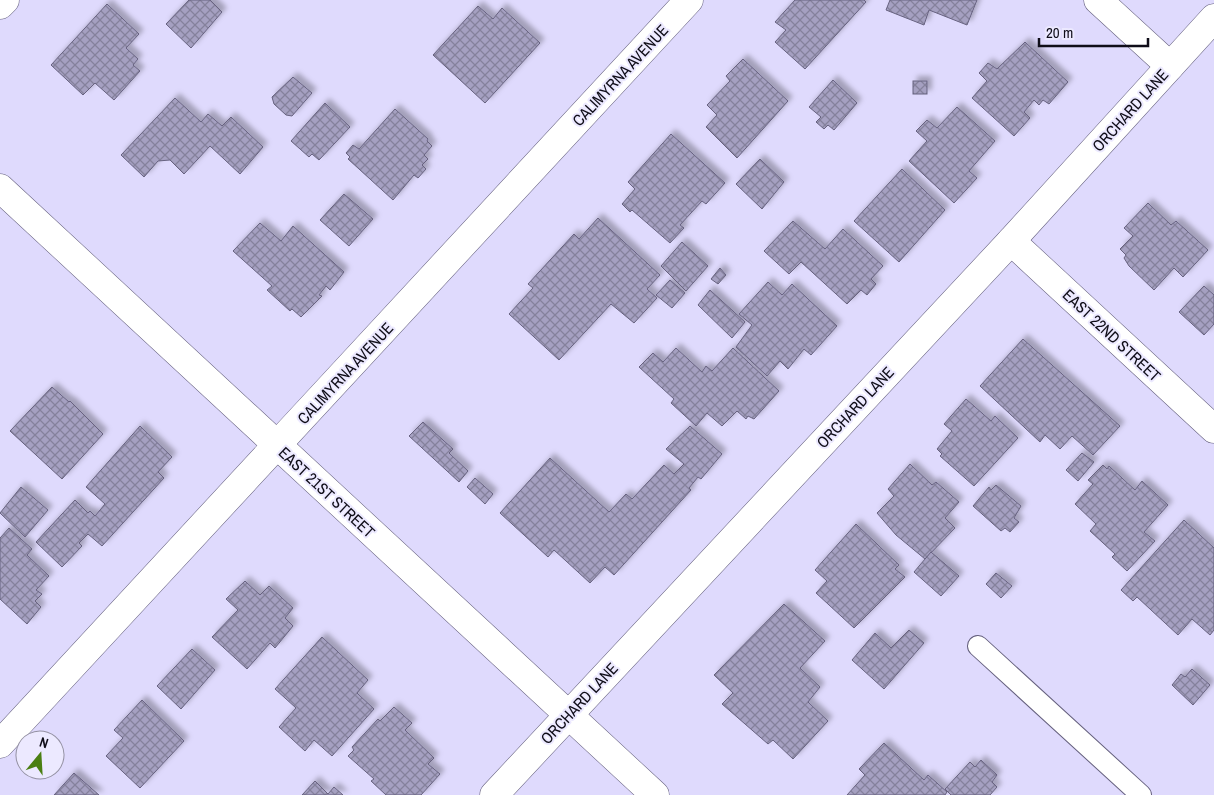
<svg xmlns="http://www.w3.org/2000/svg" width="1214" height="795" font-family="'Archivo Narrow',sans-serif">
	<defs>
		<pattern id="building-cross-hatch" width="8" height="8" patternUnits="userSpaceOnUse" patternTransform="scale(1.25)"><rect width="8" height="8" fill="#a5a0c1"/><path d="M0 0l8 8M0 8l8-8" fill="none" stroke="#85819c"/></pattern>
		<filter id="shadow"><feDropShadow dx="4.5" dy="-4.5" stdDeviation="2.5" flood-color="#0004"/></filter>
	</defs>
	<rect width="100%" height="100%" fill="#dfdafd"/>
	<g fill="url(#building-cross-hatch)" stroke="#676280" filter="url(#shadow)">
		<path d="M189 0H210L222 12 191 48 166 24Z"/>
		<path d="M795 0H864L866 2 805 69 775 42 786 30 775 22Z"/>
		<path d="M890 0H977L967 25 929 10 924 25 886 10Z"/>
		<path d="M107 4 139 34 126 48 138 59 133 65 140 71 114 100 95 83 83 95 51 65Z"/>
		<path d="M478 6 493 19 502 8 540 43 485 103 433 55Z"/>
		<path d="M1025 42 1068 82 1049 104 1043 100 1039 105 1034 100 1024 112 1030 118 1014 136 972 98 987 81 979 73 988 63 997 69Z"/>
		<path d="M743 59 788 101 737 158 706 127 717 115 707 105 730 81 726 76Z"/>
		<path d="M293 77 312 93 292 116 286 115 274 104 272 97Z"/>
		<path d="M833 80 857 103 834 130 828 125 824 129 816 122 821 117 809 107Z"/>
		<rect x="913" y="81" width="14" height="13"/>
		<path d="M175 98 201 122 208 114 222 126 231 117 263 147 240 174 210 146 184 174 170 160 158 161 144 177 121 155Z"/>
		<path d="M325 103 350 127 319 160 312 154 309 157 291 141Z"/>
		<path d="M957 107 995 141 969 171 977 178 954 203 909 161 927 141 916 131 927 120 937 128Z"/>
		<path d="M395 109 428 139 427 141 432 146 424 155 428 159 422 165 426 169 418 178 414 175 393 200 348 159 350 157 346 153 353 145 359 149Z"/>
		<path d="M671 134 725 183 706 204 702 201 680 225 684 228 670 243 632 210 630 212 622 204 635 189 628 182Z"/>
		<path d="M760 159 784 182 762 209 736 184Z"/>
		<path d="M902 169 945 210 899 262 854 221Z"/>
		<path d="M344 194 373 219 349 246 320 220Z"/>
		<path d="M1148 203 1171 225 1176 221 1208 250 1183 277 1174 268 1154 290 1129 266 1124 258 1126 255 1120 249 1133 236 1124 228Z"/>
		<path d="M598 218 660 275 647 289 657 298 634 323 611 304 559 360 509 314 533 288 528 284 574 234 579 239Z"/>
		<path d="M793 221 825 249 843 229 883 266 871 279 876 284 867 295 861 290 847 304 801 262 789 274 764 251Z"/>
		<path d="M260 223 281 241 293 226 344 272 330 290 326 286 319 295 322 296 301 317 292 309 290 311 267 290 272 286 233 251Z"/>
		<path d="M682 242 708 266 686 291 661 266Z"/>
		<path d="M720 268 726 275 718 284 711 279Z"/>
		<path d="M670 280 685 293 672 308 656 295Z"/>
		<path d="M768 282 782 295 792 284 837 326 811 355 804 349 788 369 780 361 767 376 736 347 752 325 739 314Z"/>
		<path d="M1204 286 1214 295V324L1204 335 1179 312Z"/>
		<path d="M710 290 745 322 732 338 698 305Z"/>
		<path d="M1023 339 1120 426 1093 455 1072 436 1060 449 1045 435 1040 442 980 386Z"/>
		<path d="M676 348 702 372 706 366 712 371 733 348 779 391 754 419 748 416 746 419 737 411 722 426 707 413 696 426 671 403 674 399 639 367 653 353 663 362Z"/>
		<path d="M52 387 69 402 70 401 103 434 62 479 10 431Z"/>
		<path d="M966 399 991 421 995 416 1018 438 974 486 940 456 942 454 937 449 952 431 944 424Z"/>
		<path d="M423 422 453 449 449 453 468 471 459 482 409 436Z"/>
		<path d="M140 426 172 457 158 472 164 478 102 546 88 534 79 543 82 546 62 567 36 542 75 500 88 513 90 511 95 516 105 504 86 487Z"/>
		<path d="M690 426 722 454 701 479 698 477 689 488 691 490 614 575 605 567 590 583 554 550 548 557 500 513 550 458 609 512 626 494 632 499 664 465 674 474 684 464 666 449Z"/>
		<path d="M1082 453 1094 462 1078 481 1066 470Z"/>
		<path d="M910 464 932 485 936 482 959 502 945 518 955 528 925 559 896 535 877 513 894 496 888 489Z"/>
		<path d="M1103 465 1107 469 1109 466 1135 490 1142 481 1168 505 1144 532 1155 541 1127 571 1112 557 1115 554 1090 531 1096 524 1075 504 1093 484 1088 480Z"/>
		<path d="M475 478 493 494 485 504 467 487Z"/>
		<path d="M996 485 1021 506 1014 518 1019 522 1010 532 1005 528 1001 531 973 506 989 487 991 490Z"/>
		<path d="M21 487 48 510 25 537 0 513Z"/>
		<path d="M1184 520 1214 548V630L1210 635 1192 619 1178 635 1137 597 1133 601 1121 590Z"/>
		<path d="M856 524 899 565 895 569 905 577 854 628 816 593 827 581 815 570Z"/>
		<path d="M9 528 32 549 27 555 49 576 36 590 42 594 35 601 41 607 27 624 0 599V538Z"/>
		<path d="M931 552 959 576 941 596 914 572Z"/>
		<path d="M996 573 1012 586 1001 598 986 584Z"/>
		<path d="M245 581 260 595 269 586 293 608 285 618 293 626 275 648 270 643 247 669 212 637 238 610 226 599Z"/>
		<path d="M784 604 825 641 800 668 820 687 808 702 828 721 793 759 773 740 768 744 722 704 733 693 714 675Z"/>
		<path d="M909 630 924 643 884 689 852 660 875 633 891 648Z"/>
		<path d="M322 637 368 680 357 693 374 709 332 756 314 740 305 751 279 727 296 708 275 689Z"/>
		<path d="M192 649 215 670 181 709 157 686Z"/>
		<path d="M1192 669 1210 685 1193 705 1172 685 1181 674 1185 677Z"/>
		<path d="M142 700 184 741 140 788 106 756 123 738 114 730Z"/>
		<path d="M394 707 412 723 405 730 434 758 428 764 440 774 421 795H386L371 781 374 779 348 756 354 750 352 747 378 719 380 721Z"/>
		<path d="M884 743 924 780 928 775 947 792 945 795H847L865 775 859 769Z"/>
		<path d="M981 760 997 775 992 782 997 787 990 795H951L945 789 970 762 975 767Z"/>
		<path d="M74 773 99 795H54Z"/>
		<path d="M315 781 328 794 334 787 343 795H302Z"/>
	</g>
	<g fill="none" stroke-linecap="round" stroke-linejoin="round">
		<defs>
			<path id="lane" d="M978 646 1141 795"/>
			<g id="street">
				<path d="M1098 0 1170 66"/>
				<path d="M0 5 5 0"/>
				<path d="M0 188 655 795"/>
				<path d="M1011 241 1214 429"/>
				<path d="M0 744 689 0"/>
				<path d="M494 795 1011 241 1214 18"/>
			</g>
		</defs>
		<use href="#lane" stroke="#65607e" stroke-width="22"/>
		<use href="#street" stroke="#65607e" stroke-width="29"/>
		<use href="#lane" stroke="#fff" stroke-width="20"/>
		<use href="#street" stroke="#fff" stroke-width="28"/>
	</g>
	<g text-anchor="middle" stroke-width="4" stroke-linejoin="round" paint-order="stroke">
		<g font-size="16" fill="#0f0d18" stroke="#ece9ff">
			<text transform="translate(620 75) rotate(-47)" y="6">CALIMYRNA AVENUE</text>
			<text transform="translate(1130 110) rotate(-48)" y="6">ORCHARD LANE</text>
			<text transform="translate(1112 335) rotate(43)" y="6">EAST 22ND STREET</text>
			<text transform="translate(345 373) rotate(-47)" y="6">CALIMYRNA AVENUE</text>
			<text transform="translate(855 407) rotate(-47)" y="6">ORCHARD LANE</text>
			<text transform="translate(327 492) rotate(43)" y="6">EAST 21ST STREET</text>
			<text transform="translate(579 703) rotate(-47)" y="6">ORCHARD LANE</text>
		</g>
	</g>
	<g transform="translate(40 755) rotate(18)"><circle r="24" fill="#ece9ff" stroke="#9491a3"/>
	<path d="M0-4L9 19L0 12L-9 19Z" fill="#4b7f13"/>
	<text y="-8" font-size="14" font-weight="bold" text-anchor="middle" fill="#0f0d18">N</text>
	</g>
	<path d="M1039 38v8h109v-8" fill="none" stroke="#0f0d18" stroke-width="2.5"/>
	<text x="1046" y="38" font-size="15" fill="#0f0d18" stroke="#ece9ff" stroke-width="4" paint-order="stroke">20 m</text>
</svg>
